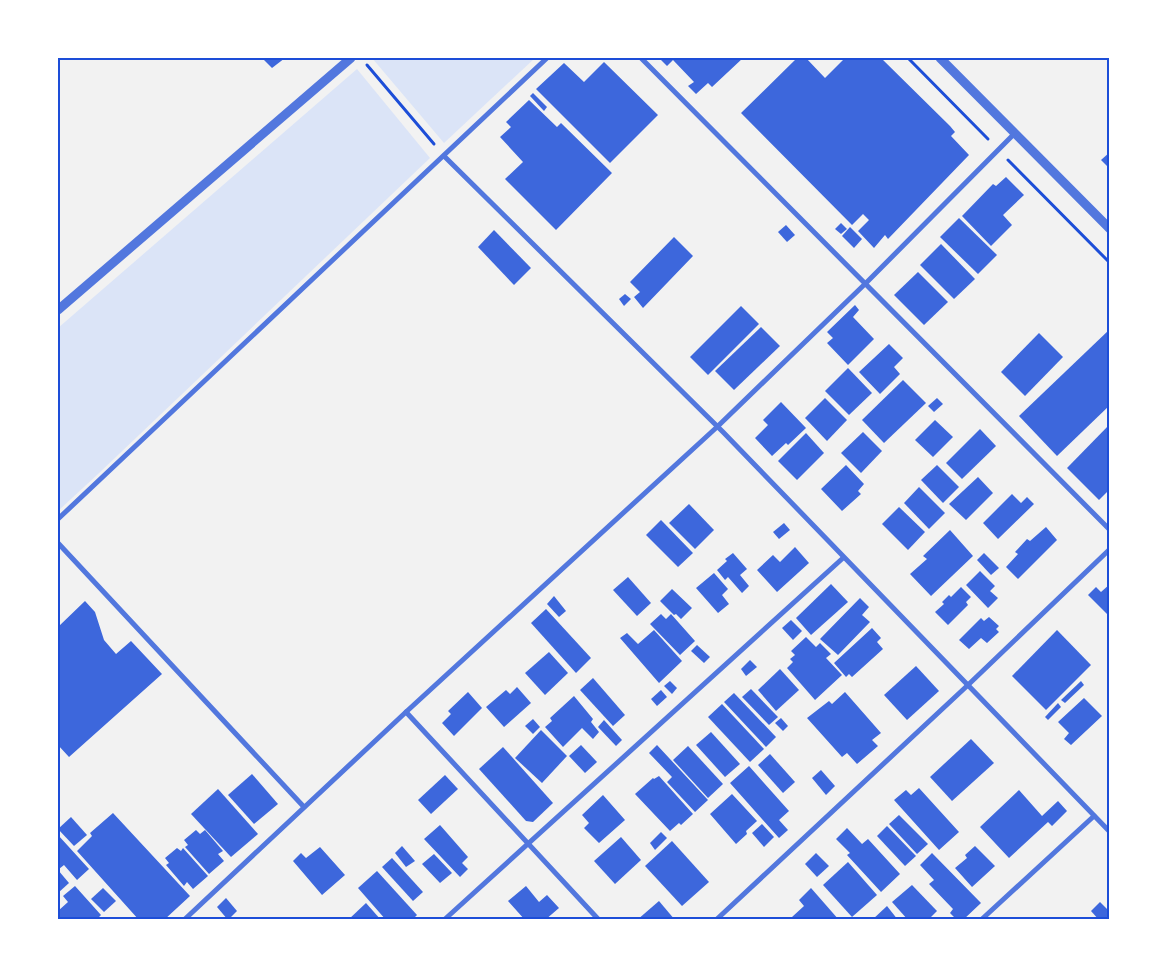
<svg xmlns="http://www.w3.org/2000/svg" width="1167" height="977" font-family="'IBM Plex Sans',sans-serif">
	<rect width="100%" height="100%" fill="#f2f2f2"/>
	<g fill="#dbe4f7">
		<path d="M372 58H535L444 143Z"/>
		<path d="M357 69 430 158 97 475 58 511V328Z"/>
	</g>
	<g fill="#3d67dc">
		<path d="M262 58H285L272 68Z"/>
		<path d="M659 58H743L712 87 708 83 696 94 688 86 694 82 673 60 667 66Z"/>
		<path d="M797 58H806L825 78 845 58H881L950 126 955 132 951 136 969 155 888 239 885 235 874 248 858 231 869 220 863 214 852 225 741 113Z"/>
		<path d="M604 62 658 115 610 163 536 89 564 63 584 82Z"/>
		<path d="M533 93 547 107 544 111 530 96Z"/>
		<path d="M529 100 557 127 561 123 612 173 556 230 505 179 523 162 500 137 511 127 506 122Z"/>
		<path d="M1110 152V169L1101 160Z"/>
		<path d="M1006 177 1024 195 1003 215 1012 225 991 246 962 216 993 184 996 186Z"/>
		<path d="M959 218 997 255 978 274 940 237Z"/>
		<path d="M841 223 847 229 841 234 835 229Z"/>
		<path d="M786 225 795 235 787 242 778 232Z"/>
		<path d="M850 227 862 239 854 248 842 236Z"/>
		<path d="M494 230 531 268 514 285 478 247Z"/>
		<path d="M674 237 693 256 643 308 634 297 640 292 630 282Z"/>
		<path d="M941 244 975 279 954 299 920 265Z"/>
		<path d="M918 272 948 302 924 325 894 295Z"/>
		<path d="M625 294 631 299 624 306 619 299Z"/>
		<path d="M855 305 859 310 853 317 874 339 848 365 827 343 833 338 827 332Z"/>
		<path d="M741 306 759 324 708 375 690 357Z"/>
		<path d="M761 327 780 346 734 390 715 371Z"/>
		<path d="M1110 329V405L1057 456 1019 416Z"/>
		<path d="M1039 333 1063 357 1025 396 1001 372Z"/>
		<path d="M889 344 903 358 894 367 900 374 880 394 859 372Z"/>
		<path d="M848 368 872 393 849 415 825 391Z"/>
		<path d="M903 380 926 403 884 443 862 420Z"/>
		<path d="M825 398 847 420 827 441 805 418Z"/>
		<path d="M937 398 943 404 934 412 928 406Z"/>
		<path d="M781 402 806 428 788 445 786 443 772 456 755 438 768 425 763 420Z"/>
		<path d="M935 420 953 437 933 457 915 440Z"/>
		<path d="M1110 424V489L1099 500 1067 468Z"/>
		<path d="M980 429 996 446 962 479 946 463Z"/>
		<path d="M863 432 882 451 861 473 841 453Z"/>
		<path d="M806 433 824 453 797 480 778 461Z"/>
		<path d="M846 465 864 484 858 491 861 494 842 511 821 489Z"/>
		<path d="M937 465 959 487 943 503 921 480Z"/>
		<path d="M978 477 993 493 966 520 949 504Z"/>
		<path d="M919 487 945 513 929 529 904 503Z"/>
		<path d="M1012 494 1021 503 1027 497 1034 504 998 539 983 523Z"/>
		<path d="M689 504 714 530 695 549 669 523Z"/>
		<path d="M899 507 925 532 908 550 882 524Z"/>
		<path d="M661 520 693 553 678 567 646 535Z"/>
		<path d="M784 523 790 530 779 539 773 532Z"/>
		<path d="M1046 527 1057 540 1018 579 1006 567 1018 554 1015 552 1027 539 1030 541Z"/>
		<path d="M950 530 973 556 931 596 910 574 927 559 923 556Z"/>
		<path d="M795 547 809 563 777 592 757 570 773 555 780 562Z"/>
		<path d="M733 553 747 569 740 575 749 586 742 593 728 577 725 580 717 570 727 561 725 559Z"/>
		<path d="M984 553 999 568 991 575 977 560Z"/>
		<path d="M980 571 995 586 990 591 998 598 988 608 966 585Z"/>
		<path d="M714 573 728 589 722 595 729 604 718 613 696 588Z"/>
		<path d="M628 577 651 603 637 616 613 590Z"/>
		<path d="M831 584 848 602 811 635 796 618Z"/>
		<path d="M1110 584V617L1088 595 1096 587 1101 592Z"/>
		<path d="M961 587 971 597 966 602 968 605 948 625 935 612 944 604 942 602 949 595 951 597Z"/>
		<path d="M672 589 692 608 681 619 676 614 674 615 660 601Z"/>
		<path d="M554 596 566 611 559 617 547 604Z"/>
		<path d="M860 598 869 607 862 615 870 622 838 655 820 639Z"/>
		<path d="M85 601 95 612 104 640 116 654 131 641 162 674 69 757 58 745V627Z"/>
		<path d="M546 609 591 658 576 673 531 623Z"/>
		<path d="M661 614 666 619 671 614 695 641 680 655 650 624Z"/>
		<path d="M989 617 999 626 996 629 999 632 987 643 981 638 969 649 959 640 981 618 984 621Z"/>
		<path d="M791 620 802 631 793 640 782 628Z"/>
		<path d="M872 628 881 638 877 642 883 649 852 677 849 674 846 677 834 663Z"/>
		<path d="M654 630 682 661 659 683 620 638 627 633 638 644Z"/>
		<path d="M1057 630 1091 665 1046 710 1012 676Z"/>
		<path d="M806 637 816 647 820 643 831 654 826 658 842 675 815 700 787 668 793 662 790 659 795 655 791 651Z"/>
		<path d="M697 645 710 657 704 663 691 651Z"/>
		<path d="M549 652 568 673 545 695 525 673Z"/>
		<path d="M750 660 757 667 746 676 741 669Z"/>
		<path d="M916 666 939 691 907 720 884 695Z"/>
		<path d="M780 669 799 690 776 711 758 690Z"/>
		<path d="M593 678 625 715 613 726 580 690Z"/>
		<path d="M670 681 677 688 672 694 664 686Z"/>
		<path d="M1081 681 1084 685 1065 703 1061 700Z"/>
		<path d="M517 687 531 703 504 727 486 707 506 690 510 694Z"/>
		<path d="M751 689 778 717 769 725 742 697Z"/>
		<path d="M661 690 667 697 657 706 651 699Z"/>
		<path d="M468 692 482 708 454 736 442 723 451 714 448 711Z"/>
		<path d="M845 692 881 733 872 740 878 746 857 764 847 753 842 757 807 718 829 701 832 704Z"/>
		<path d="M734 693 776 737 766 747 724 702Z"/>
		<path d="M574 696 593 719 591 722 599 732 593 739 582 728 563 747 545 727 552 721 550 718Z"/>
		<path d="M1084 698 1102 716 1071 745 1064 739 1069 733 1058 722Z"/>
		<path d="M1058 703 1061 707 1048 720 1045 717Z"/>
		<path d="M722 704 764 749 750 762 708 717Z"/>
		<path d="M781 718 788 726 783 731 775 723Z"/>
		<path d="M533 719 540 727 533 734 525 726Z"/>
		<path d="M604 720 622 740 616 746 598 727Z"/>
		<path d="M541 730 567 756 542 783 515 758Z"/>
		<path d="M711 732 740 764 725 777 696 745Z"/>
		<path d="M971 739 994 763 952 801 930 777Z"/>
		<path d="M581 745 597 762 585 773 569 756Z"/>
		<path d="M657 745 708 800 695 812 667 782 672 777 649 753Z"/>
		<path d="M688 746 723 784 708 798 673 760Z"/>
		<path d="M503 747 553 803 533 822 526 821 479 769Z"/>
		<path d="M770 754 795 782 783 793 758 765Z"/>
		<path d="M749 766 789 811 779 820 788 830 779 838 730 783Z"/>
		<path d="M821 770 835 786 826 795 812 778Z"/>
		<path d="M252 774 278 804 254 824 228 795Z"/>
		<path d="M445 775 458 789 431 814 418 800Z"/>
		<path d="M659 776 693 814 681 825 679 823 670 831 635 794 653 778 654 779Z"/>
		<path d="M919 788 959 832 939 850 894 800 906 790 911 795Z"/>
		<path d="M218 789 258 834 231 857 191 814Z"/>
		<path d="M1019 790 1042 816 1058 801 1067 811 1052 826 1048 822 1009 858 980 827Z"/>
		<path d="M732 794 757 821 746 831 747 834 736 844 710 814Z"/>
		<path d="M603 795 625 820 599 843 584 828 589 823 582 815Z"/>
		<path d="M113 813 190 896 164 920H139L77 851 92 836 90 833Z"/>
		<path d="M899 815 928 844 917 854 889 824Z"/>
		<path d="M71 817 87 835 74 846 58 829Z"/>
		<path d="M762 824 774 837 764 847 752 833Z"/>
		<path d="M440 825 468 857 462 863 468 869 460 877 424 839Z"/>
		<path d="M887 826 916 856 905 866 877 836Z"/>
		<path d="M847 828 862 844 868 839 900 874 881 892 847 855 850 853 836 839Z"/>
		<path d="M196 830 200 834 205 830 223 851 218 854 224 861 209 874 185 847 188 845 184 840Z"/>
		<path d="M661 832 667 838 655 850 650 843Z"/>
		<path d="M58 835 89 869 77 880 64 865 59 869 58 867Z"/>
		<path d="M621 837 641 860 615 884 594 861Z"/>
		<path d="M672 841 709 882 682 906 645 866Z"/>
		<path d="M402 846 415 861 406 867 395 853Z"/>
		<path d="M975 846 995 866 972 887 955 868 967 858 965 855Z"/>
		<path d="M320 847 345 875 322 895 293 861 301 853 306 858Z"/>
		<path d="M177 848 181 851 183 848 208 876 193 889 187 882 184 886 166 865 169 863 165 858Z"/>
		<path d="M816 853 829 866 817 877 805 864Z"/>
		<path d="M932 853 981 903 963 920H957L950 913 953 909 929 884 934 880 920 865Z"/>
		<path d="M434 854 452 873 440 883 422 864Z"/>
		<path d="M392 858 423 892 413 901 382 867Z"/>
		<path d="M848 862 877 895 852 917 823 885Z"/>
		<path d="M58 870 69 883 58 893Z"/>
		<path d="M377 871 417 915 412 920H386L358 888Z"/>
		<path d="M912 885 937 911 928 920H908L892 902Z"/>
		<path d="M75 886 101 915 96 920H58V911L68 902 63 896Z"/>
		<path d="M526 886 539 902 547 895 559 908 545 920H525L508 901Z"/>
		<path d="M103 888 116 901 104 912 91 899Z"/>
		<path d="M811 888 839 920H795L792 917 804 906 799 900Z"/>
		<path d="M226 898 237 911 228 920 217 907Z"/>
		<path d="M659 901 675 920H637Z"/>
		<path d="M1100 902 1110 912V920H1099L1091 911Z"/>
		<path d="M366 903 381 920H348Z"/>
		<path d="M887 906 898 920H872Z"/>
	</g>
	<g fill="none" stroke-linecap="round" stroke-linejoin="round">
		<g stroke="#1d4ed8" stroke-width="3">
			<path d="M908 58 988 139"/>
			<path d="M367 65 434 144"/>
			<path d="M1008 160 1110 263"/>
		</g>
		<g stroke="#5277de" stroke-width="5">
			<path d="M641 58 1110 530"/>
			<path d="M444 156 723 432 1110 832"/>
			<path d="M58 519 547 58"/>
			<path d="M58 543 304 807"/>
			<path d="M406 712 599 920"/>
			<path d="M184 920 406 712 717 427 866 283 1015 133"/>
			<path d="M444 920 843 558"/>
			<path d="M716 920 968 685 1110 549"/>
			<path d="M981 920 1094 816"/>
		</g>
		<g stroke="#5277de" stroke-width="9">
			<path d="M940 58 1110 229"/>
			<path d="M58 310 351 58"/>
		</g>
	</g>
	<rect width="1167" height="977" fill="none" stroke="#ffffff" stroke-width="118"/>
	<rect x="59" y="59" width="1049" height="859" fill="none" stroke="#1d4ed8" stroke-width="2"/>
</svg>
